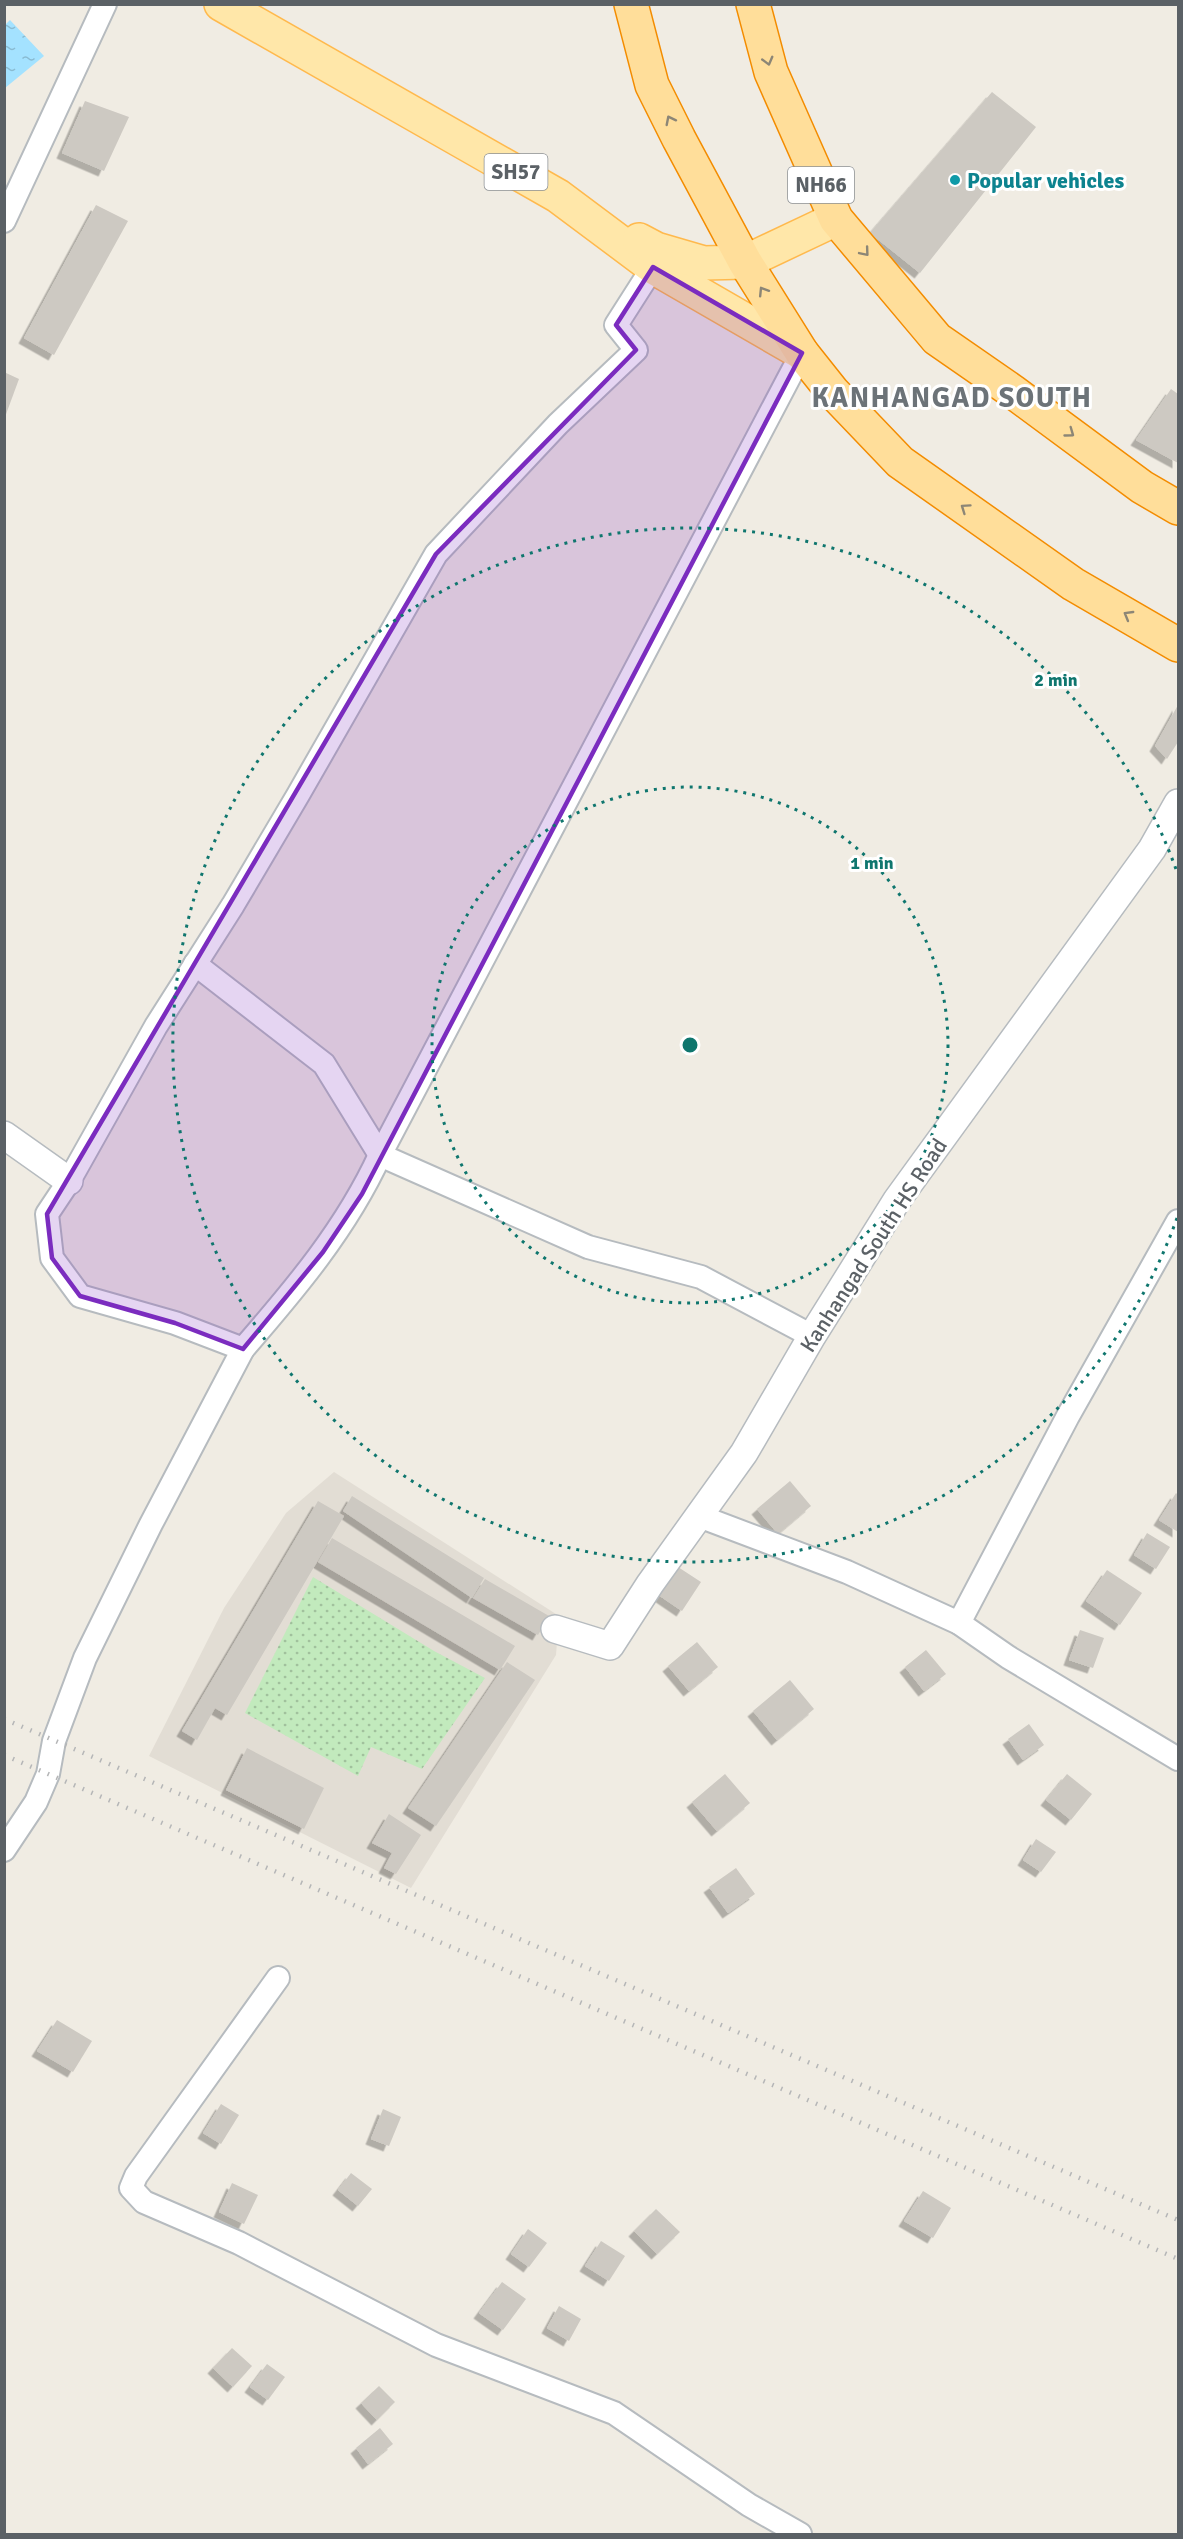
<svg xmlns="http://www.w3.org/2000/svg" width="1183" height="2539" font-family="Signika,sans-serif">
	<defs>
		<pattern id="park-dots" width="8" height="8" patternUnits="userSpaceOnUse" patternTransform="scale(1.5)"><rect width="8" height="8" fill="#c2eabd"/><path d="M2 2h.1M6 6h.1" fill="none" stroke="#a1c19d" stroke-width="1.8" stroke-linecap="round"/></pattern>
		<pattern id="water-ripples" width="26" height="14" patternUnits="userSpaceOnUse" patternTransform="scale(1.5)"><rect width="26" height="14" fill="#a4e2ff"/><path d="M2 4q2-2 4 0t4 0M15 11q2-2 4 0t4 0" fill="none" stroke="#89bbd2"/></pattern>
		<filter id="shadow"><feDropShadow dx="-5.5" dy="5.5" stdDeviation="0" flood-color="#0004"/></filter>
	</defs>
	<rect width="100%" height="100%" fill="#f0ece3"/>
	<path fill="#e2ddd4" d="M334 1472 559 1616 556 1655 411 1888 149 1756 224 1608 286 1513Z"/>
	<path fill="url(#park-dots)" d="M313 1577 434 1651 485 1678 422 1769 371 1747 358 1776 245 1713Z"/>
	<path fill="url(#water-ripples)" d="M10 20 44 56 5 88V25Z"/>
	<g fill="#cdc9c2" filter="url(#shadow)">
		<path d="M992 92 1036 127 920 273 870 233Z"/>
		<path d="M85 101 129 117 104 171 62 153Z"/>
		<path d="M96 205 128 221 54 355 24 338Z"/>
		<path d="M4 372 19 379 5 417H4Z"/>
		<path d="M1171 389 1178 394V463L1136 440Z"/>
		<path d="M1178 705V742L1167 759 1155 746Z"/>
		<path d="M790 1481 811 1506 778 1534 757 1509Z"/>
		<path d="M1176 1493 1178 1495V1532L1159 1520Z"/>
		<path d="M352 1496 484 1578 472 1598 343 1511Z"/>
		<path d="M318 1501 344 1516 227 1715 215 1708 197 1740 182 1731Z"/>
		<path d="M1147 1533 1170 1547 1156 1569 1134 1555Z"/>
		<path d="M332 1538 515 1646 500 1670 318 1562Z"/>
		<path d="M678 1567 701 1582 682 1611 660 1596Z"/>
		<path d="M1107 1570 1142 1593 1120 1625 1086 1601Z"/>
		<path d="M485 1579 549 1616 538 1635 473 1598Z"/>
		<path d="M1080 1630 1104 1638 1093 1668 1069 1660Z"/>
		<path d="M697 1642 718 1667 689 1691 668 1666Z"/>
		<path d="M926 1650 946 1674 924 1691 905 1667Z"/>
		<path d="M507 1662 535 1680 436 1826 408 1808Z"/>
		<path d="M790 1680 814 1709 777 1740 753 1711Z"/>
		<path d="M1029 1724 1044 1745 1023 1760 1008 1739Z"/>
		<path d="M247 1748 324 1788 304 1829 226 1790Z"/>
		<path d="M725 1774 750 1803 717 1831 692 1802Z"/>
		<path d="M1067 1774 1092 1794 1071 1820 1046 1800Z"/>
		<path d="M389 1814 421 1835 396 1874 384 1868 392 1853 372 1843Z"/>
		<path d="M1036 1839 1056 1852 1041 1872 1023 1860Z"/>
		<path d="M736 1868 755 1894 728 1913 709 1887Z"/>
		<path d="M57 2020 92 2041 73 2072 37 2051Z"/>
		<path d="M221 2104 239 2115 221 2144 203 2133Z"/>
		<path d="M383 2109 401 2117 389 2146 371 2139Z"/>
		<path d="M351 2173 372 2189 358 2206 338 2190Z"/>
		<path d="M232 2183 258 2195 244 2224 219 2212Z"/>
		<path d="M923 2191 951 2208 933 2238 904 2221Z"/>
		<path d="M656 2209 680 2232 657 2254 634 2231Z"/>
		<path d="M528 2229 547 2243 529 2267 511 2254Z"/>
		<path d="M601 2241 625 2256 609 2281 585 2266Z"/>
		<path d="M502 2282 526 2299 503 2330 479 2313Z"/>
		<path d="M559 2306 581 2319 569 2341 547 2328Z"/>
		<path d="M232 2348 252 2366 233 2387 213 2368Z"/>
		<path d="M267 2364 285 2377 268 2400 250 2387Z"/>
		<path d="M379 2386 395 2402 377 2420 361 2403Z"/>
		<path d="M380 2428 393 2444 368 2464 356 2448Z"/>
	</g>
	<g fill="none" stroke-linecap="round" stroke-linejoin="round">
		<defs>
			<g id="minor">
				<path d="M4 221 105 4"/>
				<path d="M195 964 324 1064 380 1155 588 1247 701 1277 812 1336"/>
				<path d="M243 1349C295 1289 346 1229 380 1155L802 353"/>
				<path d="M699 1516 847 1572 959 1623 1008 1657 1178 1759"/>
				<path d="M959 1623 1068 1416 1178 1221"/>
				<path d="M4 1850 36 1802 48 1774 54 1741 85 1658 151 1524 243 1349 175 1323 80 1296 52 1258 47 1214 69 1181 156 1026 233 905 298 795 436 554 558 424 636 350 616 325 653 267"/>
				<path d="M278 1978 136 2176 131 2188 144 2202 239 2243 436 2345 614 2413 749 2505 800 2534"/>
			</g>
			<g id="tertiary">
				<path d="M4 1135 69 1181"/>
				<path d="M555 1629 610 1646 650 1584 744 1453 812 1336 897 1200 1152 849 1178 803"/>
			</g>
			<g id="primary">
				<path d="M221 4 558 196 653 267 802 353"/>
				<path d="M639 240 656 249 704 263 745 262 836 219"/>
			</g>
			<g id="trunk">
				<path d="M631 4 652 85 679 139 745 262 802 353 833 392 900 462 1073 584 1178 645"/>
				<path d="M753 4 771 72 836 219 937 339 1012 391 1142 487 1178 508"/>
			</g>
		</defs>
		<use href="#minor" stroke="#b6bbbf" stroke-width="26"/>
		<use href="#tertiary" stroke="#b6bbbf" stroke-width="30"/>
		<use href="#primary" stroke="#ffb94d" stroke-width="36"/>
		<use href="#trunk" stroke="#f38c00" stroke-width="36"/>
		<use href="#minor" stroke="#fff" stroke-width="22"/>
		<use href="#tertiary" stroke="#fff" stroke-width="27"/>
		<use href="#primary" stroke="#ffe7a9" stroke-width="33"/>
		<use href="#trunk" stroke="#ffde9a" stroke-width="33"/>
		<g stroke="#b5b6b7" stroke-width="4.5" stroke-dasharray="1.5 8" stroke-linecap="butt">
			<path d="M4 1719 1178 2220"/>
			<path d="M4 1755 1178 2259"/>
		</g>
	</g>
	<defs><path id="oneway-chevron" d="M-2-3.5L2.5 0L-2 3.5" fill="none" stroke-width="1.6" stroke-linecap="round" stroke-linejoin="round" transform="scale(1.5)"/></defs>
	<g stroke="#8c8676">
		<use href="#oneway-chevron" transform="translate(768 61) rotate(75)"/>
		<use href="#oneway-chevron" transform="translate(670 120) rotate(-117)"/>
		<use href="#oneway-chevron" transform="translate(865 252) rotate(50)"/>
		<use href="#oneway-chevron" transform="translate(763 291) rotate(-122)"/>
		<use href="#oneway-chevron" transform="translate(1070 433) rotate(36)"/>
		<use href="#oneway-chevron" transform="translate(965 508) rotate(-145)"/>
		<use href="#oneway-chevron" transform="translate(1128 615) rotate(-150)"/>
	</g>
	<path fill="#7b2cbf" fill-opacity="0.2" stroke="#7b2cbf" stroke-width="4.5" stroke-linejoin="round" d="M653 267 802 353 362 1194 323 1252 243 1349 175 1323 80 1296 52 1258 47 1214 436 554 636 350 616 325Z"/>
	<g fill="none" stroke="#0f766e" stroke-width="3" stroke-dasharray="3 6">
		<circle cx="690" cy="1045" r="258"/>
		<path d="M1177 1218A517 517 0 1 1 1177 872"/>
	</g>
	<circle fill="#0f9aa8" stroke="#fff" stroke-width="2" cx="955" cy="180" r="6"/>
	<g text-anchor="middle" stroke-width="6" stroke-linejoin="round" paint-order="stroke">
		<g fill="#fff" stroke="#8c9094" stroke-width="1.5">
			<rect x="484.5" y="154" width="63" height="36" rx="4.5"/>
			<rect x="788" y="167" width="66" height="36" rx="4.5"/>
		</g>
		<g font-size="21" font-weight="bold" fill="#5b6166">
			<text x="516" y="179">SH57</text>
			<text x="821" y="192">NH66</text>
		</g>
		<g font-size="22" font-weight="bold" fill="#0d838f" stroke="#fff" text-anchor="start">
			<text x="967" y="188">Popular vehicles</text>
		</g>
		<g font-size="22" fill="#5b6166" stroke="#fff">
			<text transform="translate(873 1245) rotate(-57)" y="8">Kanhangad South HS Road</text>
		</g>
		<g font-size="28" font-weight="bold" letter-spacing="1.5" fill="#6c7378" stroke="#fff">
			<text x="952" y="407">KANHANGAD SOUTH</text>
		</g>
	</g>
	<circle cx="690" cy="1045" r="9" fill="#0f766e" stroke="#fff" stroke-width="3"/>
	<g font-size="18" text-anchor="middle" font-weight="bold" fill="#0f766e" stroke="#fff" stroke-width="6" stroke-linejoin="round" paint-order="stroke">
		<text x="1056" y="686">2 min</text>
		<text x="872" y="869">1 min</text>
	</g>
	<rect width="1183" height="2539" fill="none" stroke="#5b6166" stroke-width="12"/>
</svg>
